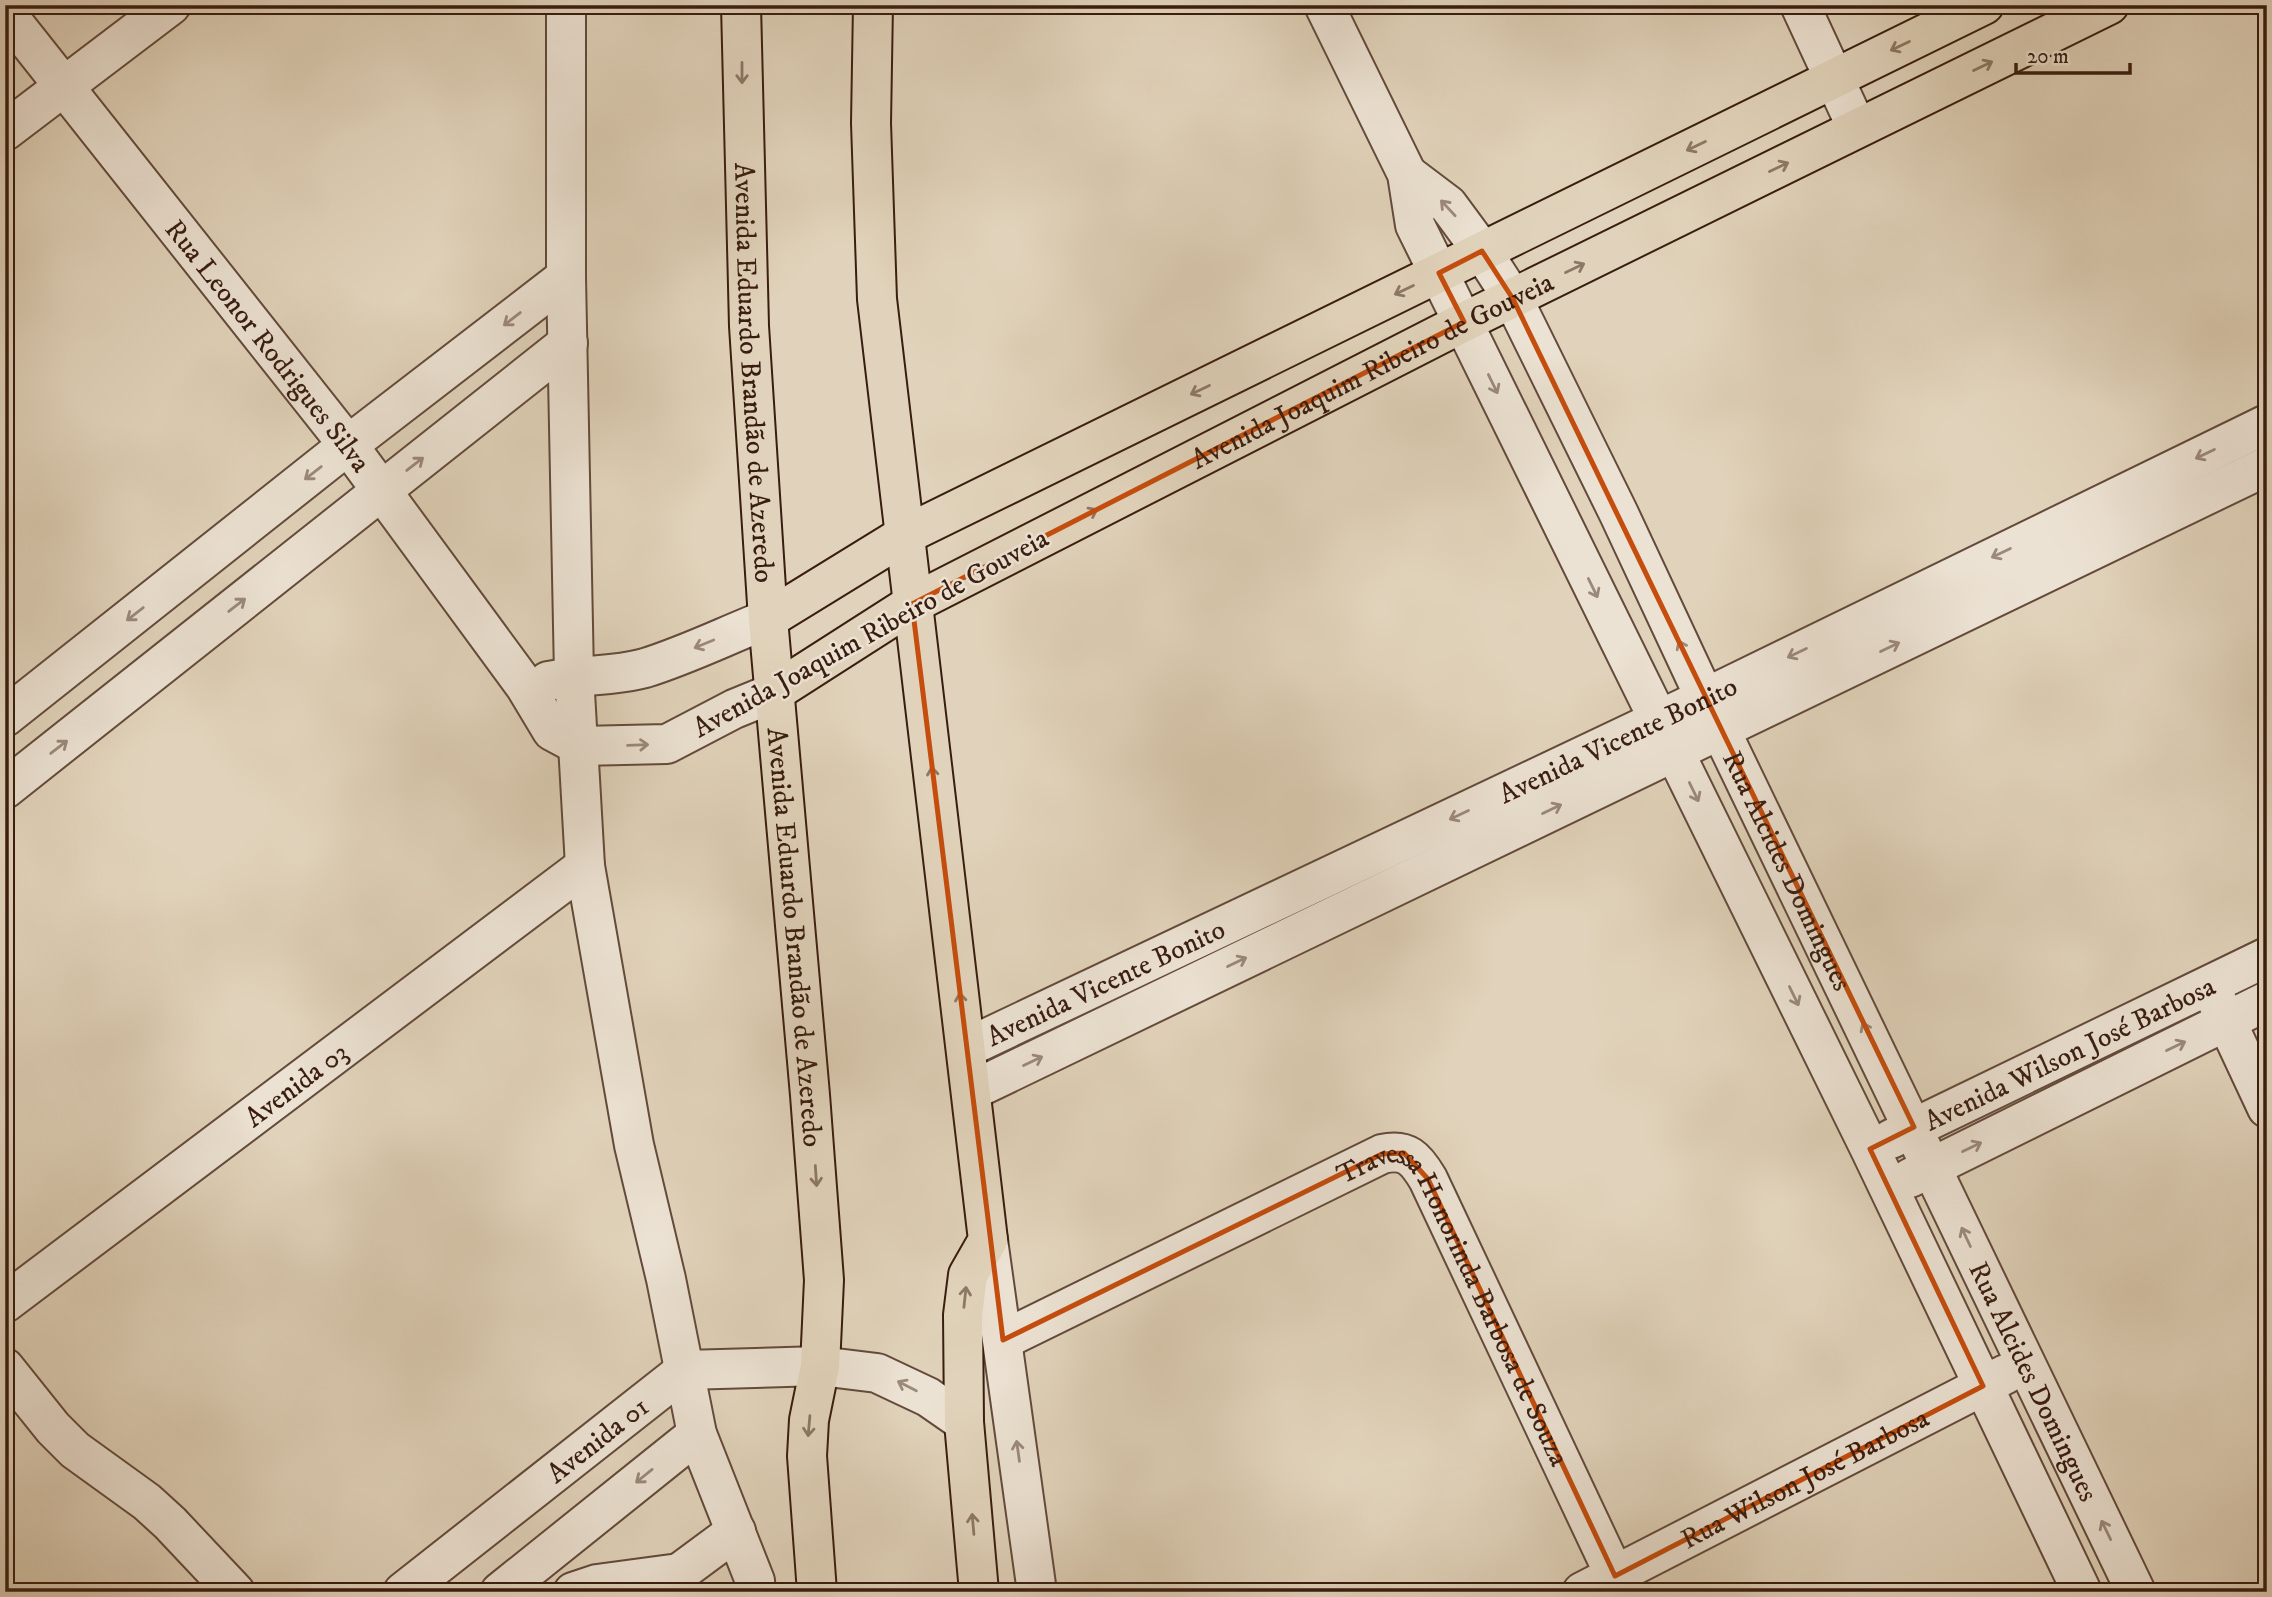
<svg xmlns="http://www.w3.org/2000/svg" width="2272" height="1597" font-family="'IM FELL DW Pica',serif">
	<rect width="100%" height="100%" fill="#e1d3bb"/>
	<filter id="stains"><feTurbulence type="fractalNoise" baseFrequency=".00286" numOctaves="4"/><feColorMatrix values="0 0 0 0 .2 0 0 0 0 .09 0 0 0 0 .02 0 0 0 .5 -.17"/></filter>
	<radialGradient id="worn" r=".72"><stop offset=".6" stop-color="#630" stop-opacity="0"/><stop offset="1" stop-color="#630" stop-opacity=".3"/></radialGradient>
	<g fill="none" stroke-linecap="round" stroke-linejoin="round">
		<defs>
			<g id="minor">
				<path d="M566 5V277L574 675 585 866 634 1145 666 1279 697 1434 755 1581 756 1592"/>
				<path d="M1324 5 1407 174 1415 225 1870 1149 2082 1592"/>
				<path d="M1800 5 1857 128"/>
				<path id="s1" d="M5 12 348 445 525 686 552 731 580 746 667 744 734 709 773 693"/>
				<path d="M5 131 171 5"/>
				<path id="s2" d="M1407 174 1448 205 1482 251 1513 299 1619 514 1705 698 2136 1592"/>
				<path d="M548 681C580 674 613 677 645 668 687 655 727 635 768 619"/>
				<path d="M5 717 348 445 566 277"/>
				<path d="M5 789 568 343"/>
				<path d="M2216 999 2267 1108"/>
				<path id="s3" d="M966 1048 1705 698 2267 424"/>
				<path d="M971 1091 2267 466"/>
				<path id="s4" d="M1891 1139 2267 957"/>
				<path d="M1910 1178 2267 1001"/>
				<path d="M988 1240 1037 1592"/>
				<path id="s5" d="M5 1303 585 866"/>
				<path id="s6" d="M1003 1340 1382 1154C1407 1148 1416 1159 1428 1179L1615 1576"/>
				<path d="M5 1368 53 1428 75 1450 147 1502 170 1523 235 1592"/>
				<path d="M659 1588 736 1531"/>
				<path id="s7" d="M403 1592 685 1370 820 1366 877 1373 928 1397 964 1422"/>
				<path d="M500 1592 697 1434"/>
				<path d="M573 1592 597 1584 679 1573"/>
				<path id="s8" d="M1582 1592 2006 1374"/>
			</g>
			<g id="major">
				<path id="s9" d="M741 5 749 326 768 619 810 1095 824 1280 820 1366 809 1420 807 1456 817 1592"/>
				<path d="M873 5 871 123 877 299 988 1240 968 1275 963 1315 964 1422 979 1592"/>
				<path d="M768 619 903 536 1984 5"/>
				<path id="s10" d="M773 693 912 604 1464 322 2109 5"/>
			</g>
		</defs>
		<use href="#minor" stroke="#634a3b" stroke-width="42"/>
		<use href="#major" stroke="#391d10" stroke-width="42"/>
		<use href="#minor" stroke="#ece2d3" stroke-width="38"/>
		<use href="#major" stroke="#e1d3bb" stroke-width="38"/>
	</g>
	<defs><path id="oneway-shaft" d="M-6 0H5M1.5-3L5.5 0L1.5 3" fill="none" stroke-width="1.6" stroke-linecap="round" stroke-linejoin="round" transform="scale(1.75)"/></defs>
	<g stroke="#8d7866">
		<use href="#oneway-shaft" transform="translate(1900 46) rotate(154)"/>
		<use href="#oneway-shaft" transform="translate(1983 66) rotate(-26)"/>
		<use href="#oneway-shaft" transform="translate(742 73) rotate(90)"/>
		<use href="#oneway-shaft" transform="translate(1696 146) rotate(154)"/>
		<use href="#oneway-shaft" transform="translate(1779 167) rotate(-26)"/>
		<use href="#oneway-shaft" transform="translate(1575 268) rotate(-26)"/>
		<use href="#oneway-shaft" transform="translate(1404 290) rotate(154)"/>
		<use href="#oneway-shaft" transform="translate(1200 390) rotate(154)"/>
		<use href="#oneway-shaft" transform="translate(1088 514) rotate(-27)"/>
		<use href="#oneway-shaft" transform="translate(933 777) rotate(-97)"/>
		<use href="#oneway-shaft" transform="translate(961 1003) rotate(-97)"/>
		<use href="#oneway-shaft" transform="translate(816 1176) rotate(86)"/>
		<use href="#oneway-shaft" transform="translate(965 1297) rotate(-84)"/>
		<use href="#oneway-shaft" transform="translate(809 1426) rotate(95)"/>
		<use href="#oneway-shaft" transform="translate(973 1524) rotate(-95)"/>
	</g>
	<g stroke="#9b897b">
		<use href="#oneway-shaft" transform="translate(1448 208) rotate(-133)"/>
		<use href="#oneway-shaft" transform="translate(512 319) rotate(142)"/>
		<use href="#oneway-shaft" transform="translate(1493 384) rotate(64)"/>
		<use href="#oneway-shaft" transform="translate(2205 454) rotate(154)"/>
		<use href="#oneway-shaft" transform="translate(415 464) rotate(-38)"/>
		<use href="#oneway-shaft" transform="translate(313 473) rotate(142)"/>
		<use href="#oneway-shaft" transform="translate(2001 553) rotate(154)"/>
		<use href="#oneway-shaft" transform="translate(1593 588) rotate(64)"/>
		<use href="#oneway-shaft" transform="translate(237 605) rotate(-38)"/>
		<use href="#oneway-shaft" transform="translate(135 614) rotate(142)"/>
		<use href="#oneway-shaft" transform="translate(704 644) rotate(158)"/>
		<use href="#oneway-shaft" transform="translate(1890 647) rotate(-26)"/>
		<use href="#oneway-shaft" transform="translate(1683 650) rotate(-115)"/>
		<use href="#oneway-shaft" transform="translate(1797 653) rotate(154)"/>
		<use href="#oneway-shaft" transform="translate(638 745) rotate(-2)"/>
		<use href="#oneway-shaft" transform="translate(59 747) rotate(-38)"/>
		<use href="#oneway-shaft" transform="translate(1694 792) rotate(64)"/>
		<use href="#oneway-shaft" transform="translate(1552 809) rotate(-26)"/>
		<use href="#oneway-shaft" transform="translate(1459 815) rotate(155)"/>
		<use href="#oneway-shaft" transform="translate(1237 962) rotate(-26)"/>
		<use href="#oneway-shaft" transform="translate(1794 996) rotate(64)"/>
		<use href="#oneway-shaft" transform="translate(1867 1032) rotate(-116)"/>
		<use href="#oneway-shaft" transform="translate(2176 1046) rotate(-26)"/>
		<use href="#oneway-shaft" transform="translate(1033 1061) rotate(-26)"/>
		<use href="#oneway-shaft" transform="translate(1972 1147) rotate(-26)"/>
		<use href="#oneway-shaft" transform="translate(1966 1237) rotate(-115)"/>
		<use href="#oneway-shaft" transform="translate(907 1386) rotate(-153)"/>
		<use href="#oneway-shaft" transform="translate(1018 1451) rotate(-98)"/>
		<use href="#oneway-shaft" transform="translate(644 1476) rotate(141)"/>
		<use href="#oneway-shaft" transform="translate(2106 1530) rotate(-116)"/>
	</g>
	<path fill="none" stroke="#c54d0d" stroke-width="5" stroke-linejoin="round" d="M1482 251 1513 299 1914 1127 1870 1149 1983 1386 1615 1576 1428 1179 1404 1153 1382 1154 1003 1340 912 604 1464 322 1439 273Z"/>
	<g text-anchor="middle" stroke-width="5" stroke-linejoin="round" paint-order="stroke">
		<g font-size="28" fill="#391d10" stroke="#ece2d3">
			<text dy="10" stroke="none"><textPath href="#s1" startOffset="425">Rua Leonor Rodrigues Silva</textPath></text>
			<text dy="10" stroke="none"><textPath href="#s10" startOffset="681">Avenida Joaquim Ribeiro de Gouveia</textPath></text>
			<text dy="10" stroke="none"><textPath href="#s9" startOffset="368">Avenida Eduardo Brandão de Azeredo</textPath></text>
			<text transform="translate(870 632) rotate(-29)" y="10">Avenida Joaquim Ribeiro de Gouveia</text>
			<text dy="10" stroke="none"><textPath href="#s3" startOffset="721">Avenida Vicente Bonito</textPath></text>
			<text dy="10" stroke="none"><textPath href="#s2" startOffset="800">Rua Alcides Domingues</textPath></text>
			<text dy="10" stroke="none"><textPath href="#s9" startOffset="934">Avenida Eduardo Brandão de Azeredo</textPath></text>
			<text dy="10" stroke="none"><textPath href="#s3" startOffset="154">Avenida Vicente Bonito</textPath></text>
			<text dy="10" stroke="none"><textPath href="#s4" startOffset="198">Avenida Wilson José Barbosa</textPath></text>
			<text dy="10" stroke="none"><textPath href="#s5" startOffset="364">Avenida 03</textPath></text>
			<text dy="10" stroke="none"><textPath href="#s6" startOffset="584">Travessa Honorinda Barbosa de Souza</textPath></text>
			<text dy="10" stroke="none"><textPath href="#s2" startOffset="1367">Rua Alcides Domingues</textPath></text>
			<text dy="10" stroke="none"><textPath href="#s7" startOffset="247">Avenida 01</textPath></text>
			<text dy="10" stroke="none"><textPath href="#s8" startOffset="250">Rua Wilson José Barbosa</textPath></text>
		</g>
	</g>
	<rect width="2272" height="1597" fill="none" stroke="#e1d3bb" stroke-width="28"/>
	<rect x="7" y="7" width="2258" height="1583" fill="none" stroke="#391d10" stroke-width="3.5"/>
	<rect x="14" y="14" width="2244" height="1569" fill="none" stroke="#391d10" stroke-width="2"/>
	<path d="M2016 63v10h114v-10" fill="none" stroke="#391d10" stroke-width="3.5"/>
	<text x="2027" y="63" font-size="21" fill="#391d10" stroke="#ece2d3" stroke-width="5" paint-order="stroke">20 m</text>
	<rect width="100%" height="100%" filter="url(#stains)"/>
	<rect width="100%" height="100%" fill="url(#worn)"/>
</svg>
